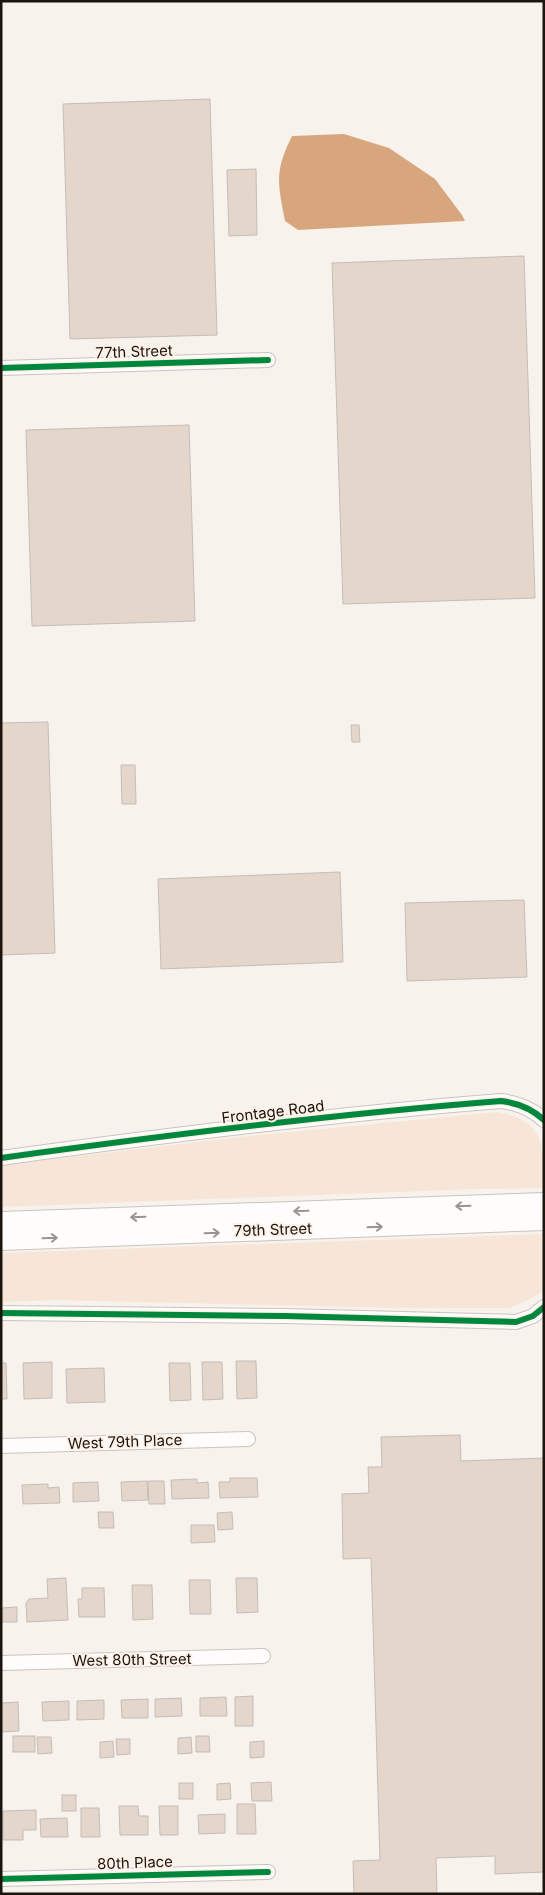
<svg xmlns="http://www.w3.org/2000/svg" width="545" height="1895" font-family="Inter,sans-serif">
	<rect width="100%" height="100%" fill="#f8f2ed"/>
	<g fill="#f7e5d8">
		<path d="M497 1112C545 1121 544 1145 544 1188L477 1189 1 1207V1165L249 1136Z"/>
		<path d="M544 1234V1286L542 1292 530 1299 509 1308H398L56 1300 1 1302V1253Z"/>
	</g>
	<path fill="#d8a67c" d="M344 134 389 148 435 179 462 215 465 221 298 230 285 221C278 183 274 172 292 136Z"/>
	<g fill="#e4d6cb" stroke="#c4bdb8">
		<path d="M210 99 217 335 70 339 63 104Z"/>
		<path d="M256 169 257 235 229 236 227 170Z"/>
		<path d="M524 256 535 598 343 604 332 263Z"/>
		<path d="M189 425 195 621 32 626 26 430Z"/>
		<path d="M48 722 55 953 1 955V723Z"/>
		<path d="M351 725H359L360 742H352Z"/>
		<path d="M121 765H135L136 804H122Z"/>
		<path d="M340 872 343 962 161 969 158 879Z"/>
		<path d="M524 900 527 977 407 981 405 903Z"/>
		<path d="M236 1361H256L257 1398 237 1399Z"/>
		<path d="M52 1362V1398L24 1399 23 1363Z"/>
		<path d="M202 1362H222L223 1399 203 1400Z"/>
		<path d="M1 1363H6L7 1399H1Z"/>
		<path d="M169 1363H190L191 1400 170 1401Z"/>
		<path d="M104 1368 105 1402 67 1403 66 1369Z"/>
		<path d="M460 1435 461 1461 544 1458V1872L495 1874V1856L436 1858 437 1894H354L353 1861 380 1860 371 1558 343 1559 342 1494 369 1493 368 1467H382L381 1437Z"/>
		<path d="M230 1478H257L258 1497 220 1498 219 1482H230Z"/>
		<path d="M197 1479V1483L208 1482 209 1498 172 1499 171 1480Z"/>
		<path d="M147 1481 148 1500 122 1501 121 1482Z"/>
		<path d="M148 1481H164L165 1504H149Z"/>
		<path d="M98 1482 99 1501 73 1502V1483Z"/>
		<path d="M48 1484V1488L59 1487 60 1503 23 1504 22 1485Z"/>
		<path d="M98 1512H113L114 1528H99Z"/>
		<path d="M232 1512 233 1529 218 1530 217 1513Z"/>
		<path d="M191 1525H214L215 1542 191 1543Z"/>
		<path d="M66 1578 68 1620 27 1622 26 1603 29 1599 48 1598 47 1579Z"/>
		<path d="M236 1578H257L258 1612 237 1613Z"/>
		<path d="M189 1580H210L211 1614H190Z"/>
		<path d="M132 1585H152L153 1619 133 1620Z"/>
		<path d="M82 1588H104L105 1617H79L78 1599H82Z"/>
		<path d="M17 1607V1622H1V1608Z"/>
		<path d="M253 1696V1726H235V1697Z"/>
		<path d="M226 1697 227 1716H200V1698Z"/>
		<path d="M181 1698 182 1716 155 1717V1699Z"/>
		<path d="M148 1699V1718H122L121 1700Z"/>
		<path d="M104 1700V1719L77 1720V1701Z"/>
		<path d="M69 1701V1720L43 1721 42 1702Z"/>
		<path d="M18 1702 19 1731 1 1732V1703Z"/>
		<rect x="13" y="1736" width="22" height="16"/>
		<path d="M196 1736H209L210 1752H196Z"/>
		<path d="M37 1737H51L52 1753 38 1754Z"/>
		<path d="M191 1737 192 1753 178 1754V1738Z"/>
		<path d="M116 1739H130V1754L117 1755Z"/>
		<path d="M113 1741 114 1757 100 1758V1742Z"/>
		<path d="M264 1741V1757L250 1758V1742Z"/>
		<path d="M271 1782 272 1801H252L251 1783Z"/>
		<rect x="179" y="1783" width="14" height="16"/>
		<path d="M230 1783 231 1799 217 1800V1784Z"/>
		<rect x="62" y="1795" width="14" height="16"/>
		<path d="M237 1804H255L256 1834H237Z"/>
		<path d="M119 1806H138L139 1816H148V1835H120Z"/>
		<path d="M159 1806H178V1835H160Z"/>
		<path d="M81 1808H99L100 1837H81Z"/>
		<path d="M36 1810V1830H23V1840H3V1811Z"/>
		<path d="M225 1814V1833L199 1834 198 1815Z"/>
		<path d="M67 1818 68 1837H41L40 1819Z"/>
	</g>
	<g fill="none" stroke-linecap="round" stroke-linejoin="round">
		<defs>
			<g id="street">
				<path d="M1 368 268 360"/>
				<path d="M1 1158C167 1135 334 1114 501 1101 518 1103 531 1108 544 1120"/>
				<path d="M1 1313 285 1316 516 1322 533 1316 544 1307"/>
				<path d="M1 1446 248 1439"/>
				<path d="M1 1663 263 1656"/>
				<path d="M1 1879 268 1872"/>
			</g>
			<g id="secondary">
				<path d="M1 1222 544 1203"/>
				<path d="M1 1240 544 1220"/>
			</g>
		</defs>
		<use href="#street" stroke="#cac3be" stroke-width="16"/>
		<use href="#secondary" stroke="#cac3be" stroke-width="22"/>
		<use href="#street" stroke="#fefdfc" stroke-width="14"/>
		<use href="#secondary" stroke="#fefdfc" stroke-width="20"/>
		<defs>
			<g id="cycleway">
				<path d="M1 368 268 360"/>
				<path d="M1 1158C167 1135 334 1114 501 1101 518 1103 531 1108 544 1120"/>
				<path d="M1 1313 285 1316 516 1322 533 1316 544 1307"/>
				<path d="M1 1879 268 1872"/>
			</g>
		</defs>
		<use href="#cycleway" stroke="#fdf1e8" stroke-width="9"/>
		<use href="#cycleway" stroke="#00873e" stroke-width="6"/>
	</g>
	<defs><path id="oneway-shaft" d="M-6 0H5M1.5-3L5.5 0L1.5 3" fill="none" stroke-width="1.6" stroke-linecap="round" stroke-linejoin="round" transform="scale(1.25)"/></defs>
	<g stroke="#989491">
		<use href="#oneway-shaft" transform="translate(463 1206) rotate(178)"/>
		<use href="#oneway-shaft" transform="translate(301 1211) rotate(178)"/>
		<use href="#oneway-shaft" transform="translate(138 1217) rotate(178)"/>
		<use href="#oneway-shaft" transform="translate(375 1227) rotate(-2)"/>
		<use href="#oneway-shaft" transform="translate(212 1233) rotate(-2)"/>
		<use href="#oneway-shaft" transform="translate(50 1238) rotate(-2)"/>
	</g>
	<g text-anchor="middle" stroke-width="4" stroke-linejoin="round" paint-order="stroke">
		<g font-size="15" fill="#1b140f" stroke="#fdf1e8">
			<text transform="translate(134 352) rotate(-2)" y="5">77th Street</text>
			<text transform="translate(273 1112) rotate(-7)" y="5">Frontage Road</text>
			<text transform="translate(273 1230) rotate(-2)" y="5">79th Street</text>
			<text transform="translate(125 1442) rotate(-2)" y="5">West 79th Place</text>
			<text transform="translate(132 1660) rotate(-1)" y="5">West 80th Street</text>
			<text transform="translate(135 1863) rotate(-2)" y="5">80th Place</text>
		</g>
	</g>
	<rect width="545" height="1895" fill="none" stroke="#1b140f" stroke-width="5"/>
</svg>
